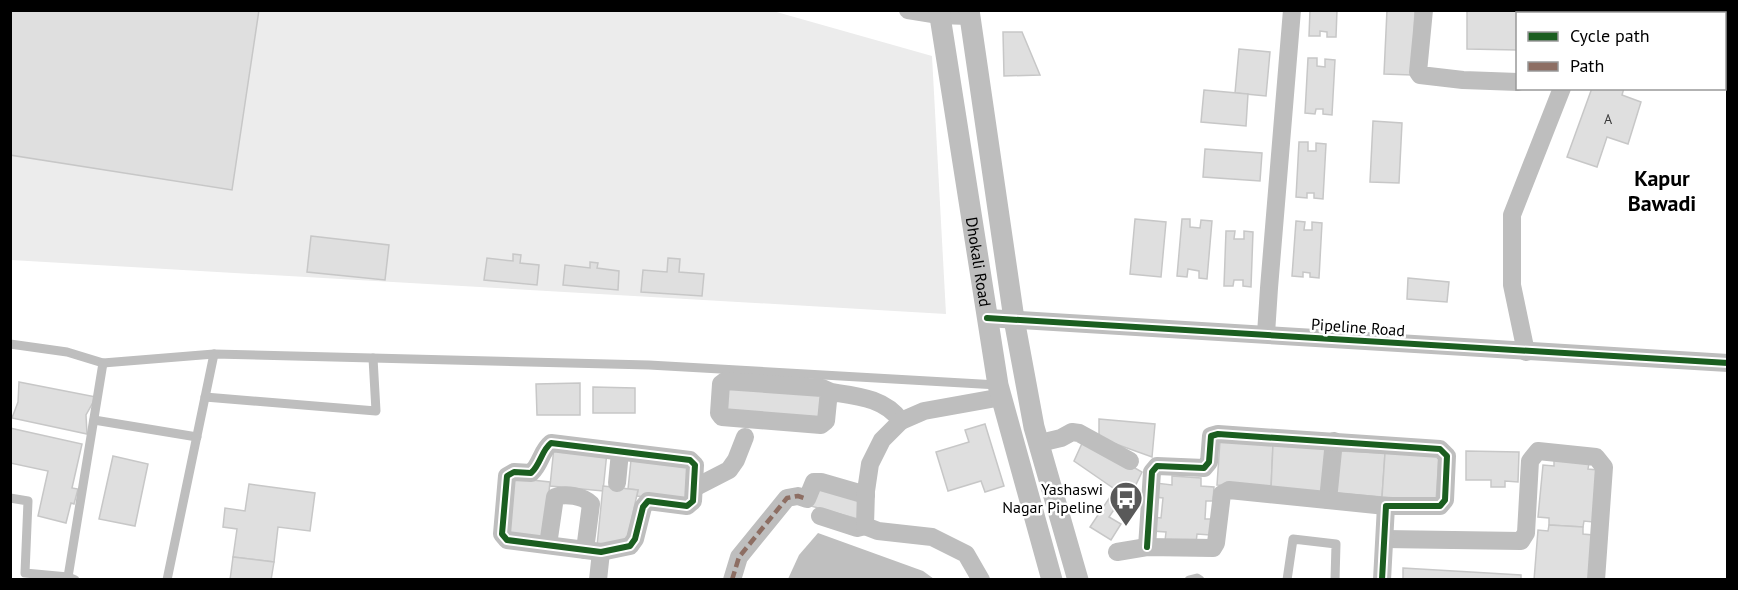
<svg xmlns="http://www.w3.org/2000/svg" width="1738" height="590" font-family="'PT Sans',sans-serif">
	<rect width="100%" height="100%" fill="#fff"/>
	<path fill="#ececec" d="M10 11H773L932 56 946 314 11 260Z"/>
	<path fill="#bfbfbf" d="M818 533 923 571 934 579H788L799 555Z"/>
	<g fill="#dfdfdf" stroke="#c7c7c7" stroke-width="1.5">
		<path d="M10 10H259L232 190 10 155Z"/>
		<path d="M1310 10H1337L1336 37H1327V32L1320 31V36H1309Z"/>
		<path d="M1387 10H1415L1412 75 1384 74Z"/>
		<path d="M1467 10H1522V14H1518V50L1467 49Z"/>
		<path d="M1621 10H1676V14H1619Z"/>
		<path d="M1676 10H1728V63H1724V14H1676Z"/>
		<path d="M1003 32H1022L1040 75 1004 76Z"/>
		<path d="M1239 49 1270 52 1266 96 1235 93Z"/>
		<path d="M1308 58H1317V66L1325 67V59L1335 60 1332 115 1323 114V109H1316L1315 114 1305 113Z"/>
		<path d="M1592 88H1624L1622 95 1641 102 1628 144 1607 137 1597 167 1567 157Z"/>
		<path d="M1204 90 1248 94 1246 126 1201 122Z"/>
		<path d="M1373 121 1402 123 1399 183 1370 182Z"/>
		<path d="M1299 142H1308V151H1316V143L1326 144 1323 199 1314 198V193H1307V198L1296 197Z"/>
		<path d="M1205 149 1262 153 1260 181 1203 177Z"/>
		<path d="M1135 219 1166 222 1161 277 1130 274Z"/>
		<path d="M1182 219H1190V227L1200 228 1201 220 1212 221 1207 279 1199 278V271L1188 269 1187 277 1177 276Z"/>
		<path d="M1296 221 1305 222 1304 230H1312V222L1322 223 1319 278 1310 277V273L1303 272V277L1292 276Z"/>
		<path d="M1226 231H1235L1234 239H1244V231L1253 232 1251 287 1243 286V280H1234L1233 286H1224Z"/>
		<path d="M311 236 389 245 385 280 307 272Z"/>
		<path d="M513 254 521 255 520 263 539 265 537 285 484 280 487 258 513 261Z"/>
		<path d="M668 258 680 259 679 272 704 274 702 296 641 292 643 270 667 272Z"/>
		<path d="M590 262 598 263 597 268 619 271 618 290 563 285 565 265 590 268Z"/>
		<path d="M1408 278 1449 282 1447 302 1407 299Z"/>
		<path d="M19 382 96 397 86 415 87 434 12 418 18 402Z"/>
		<path d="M580 383V415H537L536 384Z"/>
		<path d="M725 385 824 393 822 420 723 412Z"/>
		<path d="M593 387 635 388V413H593Z"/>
		<path d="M1099 419 1155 424 1152 457 1099 438Z"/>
		<path d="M985 424 1004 486 985 492 981 481 948 491 936 452 969 442 965 430Z"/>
		<path d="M10 428 82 444 72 488 78 489 74 504 71 503 66 523 38 516 48 471 10 463Z"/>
		<path d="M1084 439 1142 472 1129 499 1074 461Z"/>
		<path d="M1220 441 1273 444 1271 489 1217 485Z"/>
		<path d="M1273 444 1327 448 1324 492 1271 489Z"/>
		<path d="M554 447 607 452 603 491 550 486Z"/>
		<path d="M1340 451 1385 453 1382 497 1335 493Z"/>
		<path d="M1466 451 1519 452 1518 482 1505 481V487H1491V480H1466Z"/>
		<path d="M1385 453 1439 456 1436 501 1382 497Z"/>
		<path d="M113 456 148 464 135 526 99 519Z"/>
		<path d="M631 460 690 466 687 502 637 496 638 490 628 489Z"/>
		<path d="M1554 460 1589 463 1588 469 1598 470 1593 522 1584 521 1583 527 1549 525V518L1538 517 1543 465 1554 466Z"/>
		<path d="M1172 476 1201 478V486L1214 487 1213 501H1206L1205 519H1212L1210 535 1197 534 1196 544 1165 541 1166 532 1152 531 1153 517 1161 518 1163 498 1155 497 1156 483 1172 485Z"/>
		<path d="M513 478 550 482 544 540 506 536Z"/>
		<path d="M818 483 864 497 858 519 811 506Z"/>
		<path d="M249 484 315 493 310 531 278 527 274 562 233 557 237 529 223 527 225 508 245 511Z"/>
		<path d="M603 486 638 490 626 545 597 546Z"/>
		<path d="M1112 494 1132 507 1127 516 1115 508 1109 517 1121 524 1111 540 1090 527Z"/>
		<path d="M1549 525 1583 527V534L1593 535 1589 580H1534L1538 530 1548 531Z"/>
		<path d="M233 557 274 562 271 580H230Z"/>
		<path d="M1403 568 1521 575V580H1403Z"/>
	</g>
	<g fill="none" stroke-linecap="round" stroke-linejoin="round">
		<g stroke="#bebebe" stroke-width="9">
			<path d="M10 344 67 352 103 363 214 354 649 365 998 385"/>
			<path d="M205 397 376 411 373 358"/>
			<path d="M94 420 197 437"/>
			<path d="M10 498 28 501 25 573 68 577"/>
			<path d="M75 580 68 577 103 363"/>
			<path d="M167 580 214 354"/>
			<path d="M1189 580 1197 578 1200 580"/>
			<path d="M1287 580 1293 539 1336 544 1335 580"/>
		</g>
		<g stroke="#bebebe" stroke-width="18">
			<path d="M908 10 939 15 968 16"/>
			<path d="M1424 10 1418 72 1420 75 1463 80 1518 82"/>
			<path d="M1594 14 1595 10"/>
			<path d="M987 318 1728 363"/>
			<path d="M1266 334 1269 288 1292 10"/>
			<path d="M1526 352 1512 285V215L1562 88"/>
			<path d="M829 391 826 421 821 425 722 417 719 413 721 384 725 381 822 388 831 392C857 396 885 398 901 421"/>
			<path d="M551 443 690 460 695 465 693 501 687 506 648 501 643 507 635 539 630 546 601 552 507 540 502 534 507 476 514 472 531 473C541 464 541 451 551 443Z"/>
			<path d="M1040 443 1061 438 1072 432 1079 433 1130 461"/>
			<path d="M617 483 620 452"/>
			<path d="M694 488 729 470 736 460 745 437"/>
			<path d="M1328 500 1334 441"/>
			<path d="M820 516 857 528 865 526"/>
			<path d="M1385 539 1521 541 1526 533 1530 461 1538 451 1596 457 1604 467 1596 580"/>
			<path d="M548 545 555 497C565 493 584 496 591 504L585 550"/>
			<path d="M1147 547 1152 472 1157 466 1204 468 1209 462 1211 436 1218 434 1440 449 1447 456 1445 500 1440 506H1386L1382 580"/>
			<path d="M1117 552 1147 547 1213 548 1216 543 1222 494 1229 490 1386 506"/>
			<path d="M598 580 601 552"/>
			<path d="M732 580 739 557 787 498 798 496 807 499 814 482H821L866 495"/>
			<path d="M981 580 966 554 932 537 878 531 865 526 866 491 870 464 882 440 901 421 924 411 1002 397"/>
		</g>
		<g stroke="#bebebe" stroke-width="21">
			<path id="s1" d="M939 10 998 385 1052 580"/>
			<path d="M969 10 1014 319 1034 427 1078 580"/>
		</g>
		<path stroke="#8d6e63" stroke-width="4.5" stroke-dasharray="9 4.5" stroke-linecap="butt" d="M732 580 739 557 787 498 798 496 807 499"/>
		<defs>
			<g id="cycleway">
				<path d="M987 318 1728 363"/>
				<path d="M551 443 690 460 695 465 693 501 687 506 648 501 643 507 635 539 630 546 601 552 507 540 502 534 507 476 514 472 531 473C541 464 541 451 551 443Z"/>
				<path d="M1147 547 1152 472 1157 466 1204 468 1209 462 1211 436 1218 434 1440 449 1447 456 1445 500 1440 506H1386L1382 580"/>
			</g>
		</defs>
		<use href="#cycleway" stroke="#fff" stroke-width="10"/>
		<use href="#cycleway" stroke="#1b5e20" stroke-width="6"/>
	</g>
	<defs>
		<symbol id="bus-pin" viewBox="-11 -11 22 30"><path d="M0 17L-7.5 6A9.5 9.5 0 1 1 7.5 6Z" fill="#595959" stroke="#fff"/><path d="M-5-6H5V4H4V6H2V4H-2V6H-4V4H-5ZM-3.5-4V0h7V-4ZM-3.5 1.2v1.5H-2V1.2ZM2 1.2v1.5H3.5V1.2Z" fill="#fff"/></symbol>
	</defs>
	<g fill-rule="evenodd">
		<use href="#bus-pin" x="1107" y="479" width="38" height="52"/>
	</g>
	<g text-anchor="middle" stroke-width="5" stroke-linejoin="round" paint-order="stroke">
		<g font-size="14" fill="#383838">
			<text x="1608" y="124">A</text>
		</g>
		<g font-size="16" fill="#000" stroke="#fff">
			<text dy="6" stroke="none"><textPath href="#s1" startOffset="255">Dhokali Road</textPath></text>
			<text transform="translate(1358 327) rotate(4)" y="6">Pipeline Road</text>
		</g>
		<g font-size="16" fill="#000" stroke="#fff" text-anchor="end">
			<text x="1103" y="495">Yashaswi<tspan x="1103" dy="18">Nagar Pipeline</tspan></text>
		</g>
		<g font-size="22" font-weight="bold" fill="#000" stroke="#fff">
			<text x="1662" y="186">Kapur<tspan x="1662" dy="25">Bawadi</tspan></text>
		</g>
	</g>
	<rect width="1738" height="590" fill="none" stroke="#000000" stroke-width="24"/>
	<rect x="1516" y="12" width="210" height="78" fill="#ffffff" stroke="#999999" stroke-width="1.5"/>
	<rect x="1528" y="32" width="30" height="9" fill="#1b5e20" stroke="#999999" stroke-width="1.5"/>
	<text x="1570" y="42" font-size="18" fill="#000000">Cycle path</text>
	<rect x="1528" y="62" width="30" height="9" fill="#8d6e63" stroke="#999999" stroke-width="1.5"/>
	<text x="1570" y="72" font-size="18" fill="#000000">Path</text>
</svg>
